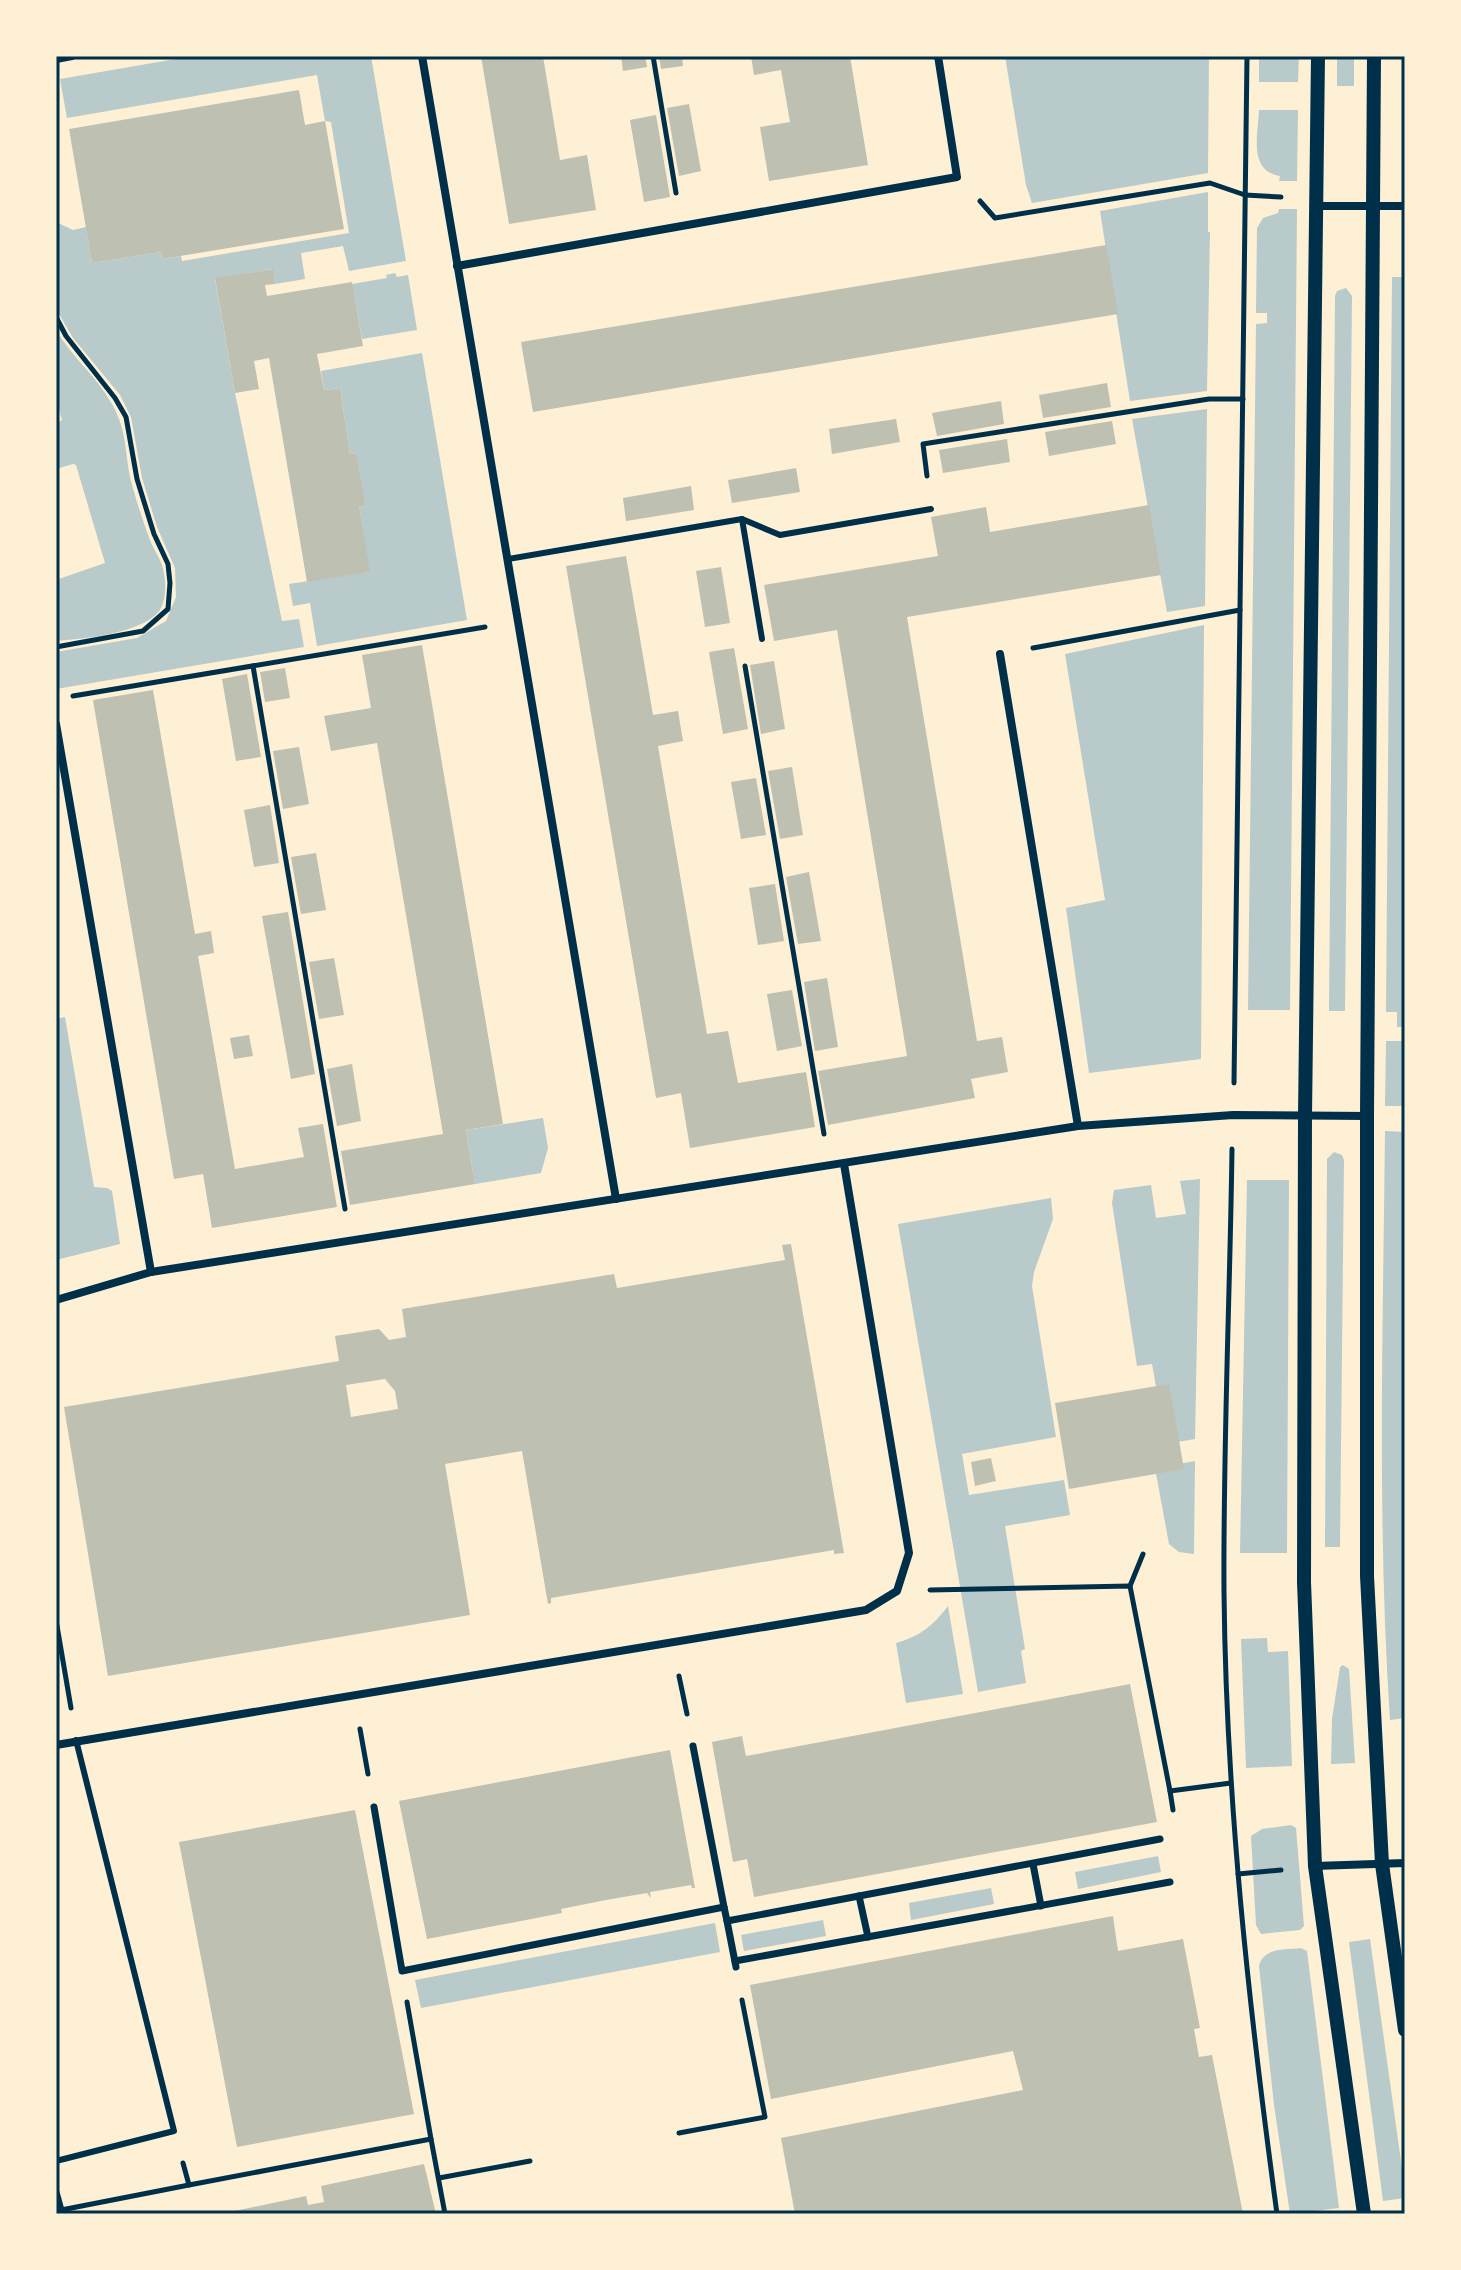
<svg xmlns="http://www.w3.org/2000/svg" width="1461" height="2270" font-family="Helvetica,sans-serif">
	<rect width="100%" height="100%" fill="#fdf0d5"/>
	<g fill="#b9caca">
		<path d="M193 56H371L406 261 349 271 343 246 301 253 305 279 275 284 272 269 215 279 235 393 282 621 299 619 304 647 56 689V652L137 638 166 621 176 597 175 568 157 527 142 478 131 417 120 395 73 338 56 309V222L73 230 86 227 92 263 161 252 162 259 181 256 182 261 349 233 331 122 325 121 317 75 67 118 60 79Z"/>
		<path d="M1005 56H1209L1208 173 1032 203 1026 185Z"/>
		<path d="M1259 56H1299L1298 82H1259Z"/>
		<rect x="1337" y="56" width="17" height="30"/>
		<path d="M1259 110H1298L1297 181H1279L1280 176C1248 171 1258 134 1259 110Z"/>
		<path d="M1208 192V232H1210L1207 391 1130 401 1100 211Z"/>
		<path d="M1279 209H1297L1290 1010H1248L1256 324 1267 323V313H1256L1257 228 1263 218 1278 213Z"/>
		<path d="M395 273 397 277 408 275 417 330 362 339 352 284 387 278 386 275Z"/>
		<path d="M1392 277H1405V1027H1397V1012H1386Z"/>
		<path d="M1346 288 1352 296 1345 1011H1329L1335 296 1337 291Z"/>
		<path d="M56 330C72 357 97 377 112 404 128 433 124 451 131 481 136 500 143 521 150 540 154 551 163 561 164 574 166 584 166 600 160 610 144 633 83 639 56 641V580L105 563 76 465 73 464 56 469V424L62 420 56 399Z"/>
		<path d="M422 353 467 620 317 646 310 603 293 606 289 584 369 572 359 506 356 453 350 454 340 388 324 390 321 371Z"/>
		<path d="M1207 409 1205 606 1167 612 1132 419Z"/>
		<path d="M1204 625 1201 1059 1089 1073 1066 908 1105 900 1065 654Z"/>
		<path d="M65 1017 94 1187 107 1188 112 1191 120 1244 56 1260V1019Z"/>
		<path d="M1386 1041H1405L1404 1106H1385Z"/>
		<path d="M543 1118 548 1148 541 1173 475 1184 466 1130Z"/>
		<path d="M1385 1131 1404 1132 1405 1136V1718L1390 1720C1377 1523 1383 1328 1385 1131Z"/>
		<path d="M1334 1152 1342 1155 1344 1160 1340 1547H1325L1327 1159Z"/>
		<path d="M1200 1179 1195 1439 1166 1444 1152 1364 1137 1366 1112 1203 1114 1190 1151 1185 1156 1218 1186 1214 1180 1181Z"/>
		<path d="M1247 1180H1289L1287 1553H1240Z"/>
		<path d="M1051 1198 1053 1219 1034 1272 1032 1286 1056 1437 962 1454 969 1495 1064 1480 1070 1515 1005 1526 1025 1649 1021 1651 1026 1683 978 1692 898 1224Z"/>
		<path d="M1195 1461 1194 1554 1179 1552 1169 1544 1155 1468Z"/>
		<path d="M948 1606 963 1694 906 1703 896 1643C919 1637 934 1625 948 1606Z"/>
		<path d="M1267 1638 1268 1652 1288 1651 1292 1766 1246 1768 1241 1639Z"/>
		<path d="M1343 1665 1349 1669 1355 1763 1331 1764 1332 1719 1340 1667Z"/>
		<path d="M1291 1825 1296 1828 1304 1926 1300 1930 1261 1934 1256 1925 1251 1836 1262 1829Z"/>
		<path d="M1158 1856 1161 1872 1078 1889 1075 1872Z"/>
		<path d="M991 1888 994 1904 911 1920 909 1903Z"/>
		<path d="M823 1920 826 1936 744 1951 741 1935Z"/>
		<path d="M715 1923 720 1952 421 2008 415 1980Z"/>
		<path d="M1370 1939 1405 2190V2198L1383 2201 1349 1942Z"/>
		<path d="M1301 1948 1307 1951 1339 2208 1290 2214 1274 2105 1259 1966C1264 1947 1285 1950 1301 1948Z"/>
	</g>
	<g fill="#bec0b2" fill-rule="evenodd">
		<path d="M481 56H543L560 160 587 155 596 210 509 224Z"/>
		<path d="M621 56H645L647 67 623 71Z"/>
		<path d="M659 56H682L683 66 661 69Z"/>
		<path d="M751 56H850L868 165 769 181 760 127 790 122 781 70 754 75Z"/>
		<path d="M299 90 305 125 325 121 344 229 162 259 161 252 92 263 69 129Z"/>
		<path d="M689 104 701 171 679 176 667 108Z"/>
		<path d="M656 115 670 197 644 202 630 120Z"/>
		<path d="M1106 245 1118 314 533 412 521 342Z"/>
		<path d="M273 269 275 284 265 285 267 296 352 282 363 346 317 354 324 390 340 388 350 454 356 453 365 505 359 506 370 572 307 582 269 358 254 361 259 389 235 393 215 278Z"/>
		<path d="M1107 383 1111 407 1043 418 1039 395Z"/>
		<path d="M1001 401 1004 424 937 436 932 413Z"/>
		<path d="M896 419 900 442 832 454 829 429Z"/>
		<path d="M1112 421 1116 444 1049 456 1045 432Z"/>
		<path d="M1007 439 1010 462 943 473 939 450Z"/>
		<path d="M796 468 800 492 732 503 728 480Z"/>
		<path d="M691 486 694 510 626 521 623 498Z"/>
		<path d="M1149 505 1161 575 907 617 977 1041 1002 1037 1008 1072 971 1079 975 1098 828 1125 818 1071 907 1056 837 630 774 641 764 585 938 556 931 517 986 507 990 532Z"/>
		<path d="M626 556 653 715 678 711 683 741 658 746 707 1034 728 1031 738 1083 806 1072 815 1127 690 1148 681 1093 656 1098 566 566Z"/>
		<path d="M721 567 730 623 705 627 696 571Z"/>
		<path d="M422 645 503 1124 466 1130 475 1184 350 1205 341 1151 443 1134 377 743 331 751 324 716 371 708 362 655Z"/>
		<path d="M734 648 748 729 723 734 709 652Z"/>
		<path d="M774 661 785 729 761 734 750 665Z"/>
		<path d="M285 668 290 698 265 702 260 672Z"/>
		<path d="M247 674 261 757 236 761 222 679Z"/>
		<path d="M153 690 195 934 211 931 214 953 198 956 235 1169 304 1157 298 1128 323 1124 337 1207 212 1228 203 1174 174 1179 93 700Z"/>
		<path d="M299 747 309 804 283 809 273 751Z"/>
		<path d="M792 767 803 835 780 839 768 771Z"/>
		<path d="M756 778 766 835 741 839 731 782Z"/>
		<path d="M270 805 279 863 254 867 244 810Z"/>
		<path d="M316 853 326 910 301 914 291 857Z"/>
		<path d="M809 872 821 941 798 944 786 877Z"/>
		<path d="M775 884 784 941 758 945 749 888Z"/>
		<path d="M288 912 315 1074 291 1079 262 916Z"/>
		<path d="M334 958 344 1015 319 1019 309 962Z"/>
		<path d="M827 978 838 1047 815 1051 804 982Z"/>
		<path d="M792 990 802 1046 777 1051 767 994Z"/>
		<path d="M249 1035 253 1056 234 1059 230 1038Z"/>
		<path d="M352 1064 361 1121 337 1126 327 1069Z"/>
		<path d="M791 1244 844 1553 834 1554V1550L551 1598V1603L548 1604 522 1451 445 1464 470 1615 108 1676 64 1407 339 1361 335 1336 379 1329 389 1340 406 1337 402 1309 614 1274 617 1288 785 1260 782 1245ZM385 1379 395 1391 398 1409 351 1417 346 1385Z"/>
		<path d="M1169 1384 1184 1469 1069 1489 1055 1403Z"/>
		<path d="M991 1458 996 1481 975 1486 971 1462Z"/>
		<path d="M1130 1684 1157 1822 754 1897 747 1859 733 1862 712 1742 742 1736 746 1756Z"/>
		<path d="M670 1750 695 1888H692L691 1885 650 1892 651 1898 647 1893 606 1900 561 1909 562 1913 427 1939 399 1801Z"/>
		<path d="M355 1810 414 2114 237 2147 179 1842Z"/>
		<path d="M1113 1916 1118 1951 1183 1939 1200 2028 1194 2029 1199 2057 1212 2055 1243 2214H795L781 2138 1023 2090 1013 2051 771 2099 750 1985Z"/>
		<path d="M424 2164 436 2214H220L306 2196 308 2205 324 2202 321 2186Z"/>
	</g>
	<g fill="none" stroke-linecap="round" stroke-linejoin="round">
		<g stroke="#003049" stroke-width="5">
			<path d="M653 56 676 193"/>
			<path d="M980 201 995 218 1210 183 1245 195 1281 197"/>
			<path d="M56 317 66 336 115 398 126 417 137 479 154 534 168 564 170 583 168 609 143 631 56 647"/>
			<path d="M927 476 923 444 1209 399H1243"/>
			<path d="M1033 648 1240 610"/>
			<path d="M253 666 345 1209"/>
			<path d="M745 666 824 1134"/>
			<path d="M73 696 485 627"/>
			<path d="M1234 1083 1247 56"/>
			<path d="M1232 1149C1230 1296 1223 1444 1224 1592 1226 1800 1249 2008 1277 2214"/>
			<path d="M1130 1586 1143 1554"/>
			<path d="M930 1590 1130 1586 1170 1791 1231 1783"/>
			<path d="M56 1620 71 1708"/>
			<path d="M679 1676 687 1714"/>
			<path d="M360 1729 368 1774"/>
			<path d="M1170 1791 1173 1810"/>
			<path d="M1238 1874 1281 1870"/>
			<path d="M407 2002 431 2139"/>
			<path d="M679 2133 765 2117 742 2000"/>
			<path d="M183 2163 189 2185 431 2139 445 2214"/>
			<path d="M439 2178 530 2161"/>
			<path d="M57 2192 62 2210"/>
			<path d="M56 2211 189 2185"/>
		</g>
		<g stroke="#003049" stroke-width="6">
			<path d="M742 519 762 639"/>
			<path d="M508 559 742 519 780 535 931 509"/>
			<path d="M56 2161 174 2131 76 1740"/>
		</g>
		<g stroke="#003049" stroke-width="7">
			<path d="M374 1807 402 1971 724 1907 693 1746"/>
			<path d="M1033 1864 1041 1906"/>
			<path d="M859 1896 868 1937"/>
			<path d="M724 1907 727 1921 1160 1839"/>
			<path d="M727 1921 736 1967"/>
			<path d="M735 1961 1170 1882"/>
		</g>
		<g stroke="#003049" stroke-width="8">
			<path d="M422 56 616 1199"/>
			<path d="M56 59 72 56"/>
			<path d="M1316 206H1405"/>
			<path d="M457 266 957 177 938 56"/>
			<path d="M1000 654 1078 1126"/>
			<path d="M56 724 151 1272"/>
			<path d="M56 1300 151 1272 1078 1126 1233 1115 1367 1116"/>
			<path d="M56 1745 866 1610 897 1591 909 1553 844 1164"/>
			<path d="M1315 1866 1405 1863"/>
		</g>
		<g stroke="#003049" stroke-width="14">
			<path d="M1318 56 1305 1116 1304 1582 1315 1866 1364 2214"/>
			<path d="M1374 56 1367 1116V1576L1382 1864 1405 2030"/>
		</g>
	</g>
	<rect width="1461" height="2270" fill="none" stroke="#fdf0d5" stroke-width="116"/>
	<rect x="58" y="58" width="1345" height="2154" fill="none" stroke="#003049" stroke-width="3"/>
</svg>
